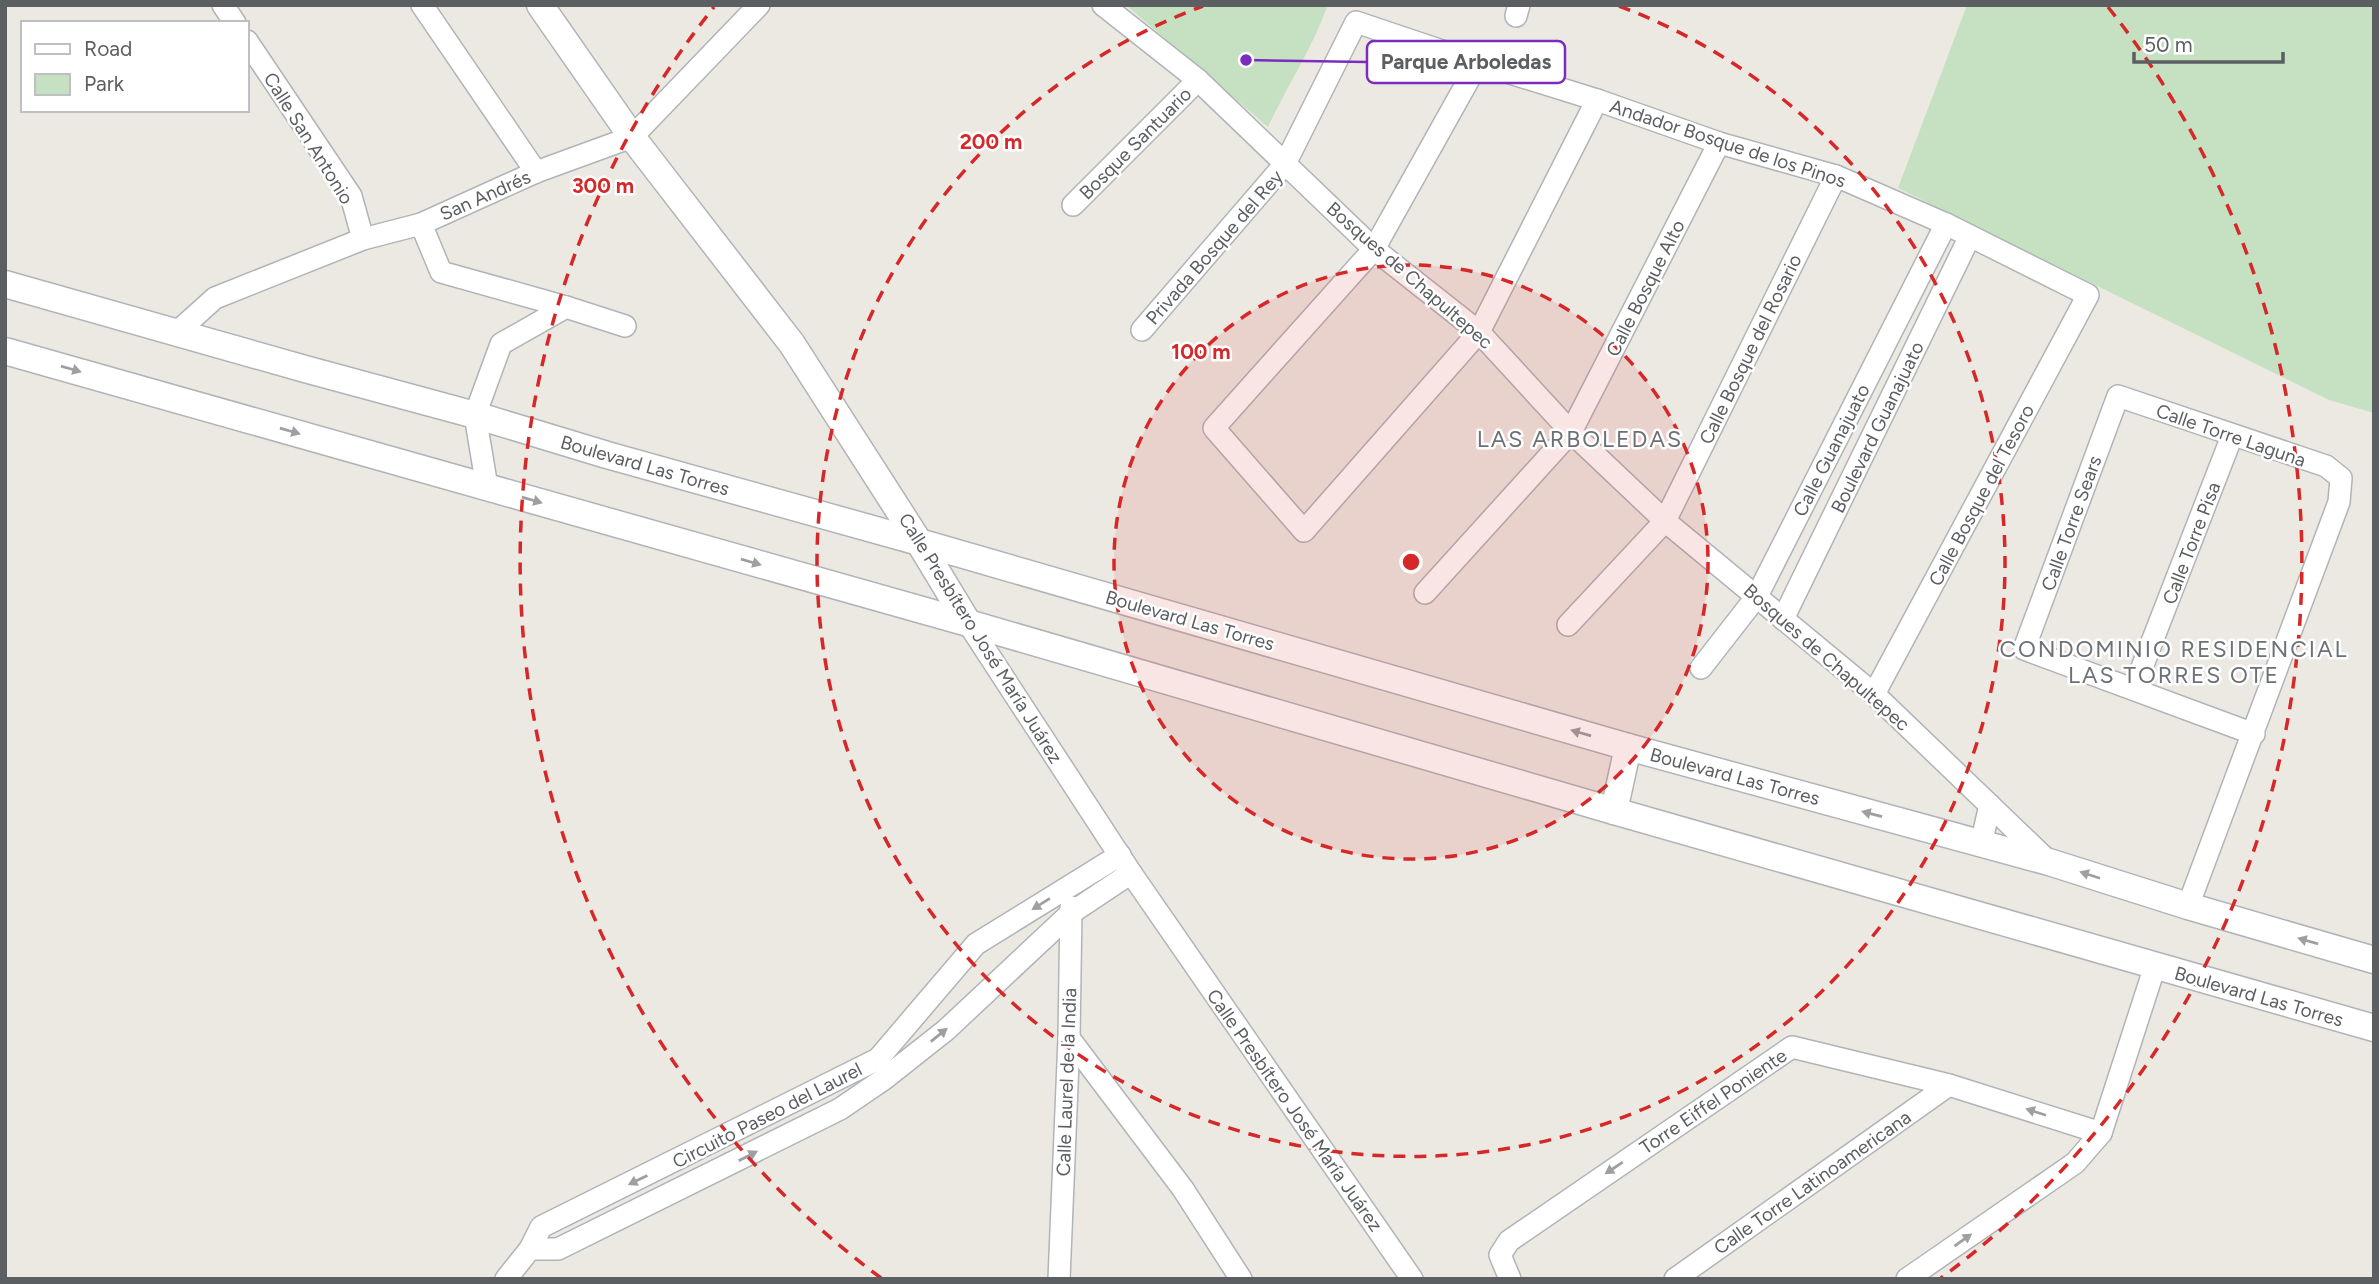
<svg xmlns="http://www.w3.org/2000/svg" width="2379" height="1284" font-family="Figtree,sans-serif">
	<rect width="100%" height="100%" fill="#ece9e3"/>
	<g fill="#c5e1c2">
		<path d="M1126 5H1323L1327 7C1312 49 1287 86 1268 127Z"/>
		<path d="M1967 5H2374V413L2329 400 1898 188Z"/>
	</g>
	<g fill="none" stroke-linecap="round" stroke-linejoin="round">
		<defs>
			<g id="minor">
				<path d="M223 5 235 23"/>
				<path d="M422 5 536 172"/>
				<path d="M1103 5 1198 80 1374 249 1479 332 1571 432 1665 521 1874 694 2049 862"/>
				<path d="M1516 16 1519 5"/>
				<path d="M247 41 351 196 363 239"/>
				<path d="M1478 63 1374 249 1214 428 1304 531 1479 332 1597 100"/>
				<path d="M1073 205 1198 80"/>
				<path d="M421 224 441 272 566 307 625 326"/>
				<path d="M1142 330 1285 164 1356 22 1478 63 1597 100 1719 143 1836 176 1946 224 2088 295 1874 694"/>
				<path d="M176 333 215 298 363 239 421 224 536 172 632 137 759 5"/>
				<path d="M487 487 475 415 501 344 566 307"/>
				<path d="M1425 593 1571 432 1719 143"/>
				<path d="M1783 619 1970 236"/>
				<path d="M968 623 1131 873 1412 1279"/>
				<path d="M1568 625 1665 521 1836 176"/>
				<path d="M1701 668 1757 596 1946 224"/>
				<path d="M2134 688 2232 436"/>
				<path d="M1981 844 1990 805"/>
				<path d="M2188 906 2339 502 2341 478 2326 466 2118 396 2024 649 2254 734"/>
				<path d="M1069 1038 1183 1189 1241 1279"/>
				<path d="M530 1249H558L840 1109 884 1079 946 1030 1071 913 1131 873"/>
				<path d="M506 1279 530 1249 541 1227 878 1059 976 944 1120 855"/>
				<path d="M1059 1279 1069 1038 1071 907"/>
				<path d="M1510 1279 1500 1255 1509 1241 1792 1047 1949 1085 2101 1133"/>
				<path d="M1675 1279 1949 1085"/>
				<path d="M1907 1279 2075 1163 2101 1133 2155 966"/>
			</g>
			<g id="tertiary">
				<path d="M540 5 632 137 792 344 919 542 968 623"/>
				<path d="M5 284 305 369 475 415 607 455 919 542 1628 747 2049 862 2188 906 2374 960"/>
				<path d="M5 351 968 623 1614 811 2374 1028"/>
				<path d="M1614 811 1628 747"/>
			</g>
		</defs>
		<use href="#minor" stroke="#b0b4b7" stroke-width="24"/>
		<use href="#tertiary" stroke="#b0b4b7" stroke-width="29"/>
		<use href="#minor" stroke="#fff" stroke-width="21"/>
		<use href="#tertiary" stroke="#fff" stroke-width="26"/>
	</g>
	<defs><path id="oneway-solid" d="M-6-.8H1V-3.2L6.5 0L1 3.2V.8H-6Z" transform="scale(1.75)"/></defs>
	<g fill="#9d9fa1">
		<use href="#oneway-solid" transform="translate(71 369) rotate(16)"/>
		<use href="#oneway-solid" transform="translate(290 431) rotate(16)"/>
		<use href="#oneway-solid" transform="translate(532 500) rotate(16)"/>
		<use href="#oneway-solid" transform="translate(751 562) rotate(16)"/>
		<use href="#oneway-solid" transform="translate(1581 733) rotate(-164)"/>
		<use href="#oneway-solid" transform="translate(1872 814) rotate(-165)"/>
		<use href="#oneway-solid" transform="translate(2090 875) rotate(-162)"/>
		<use href="#oneway-solid" transform="translate(1041 904) rotate(148)"/>
		<use href="#oneway-solid" transform="translate(2308 941) rotate(-164)"/>
		<use href="#oneway-solid" transform="translate(939 1035) rotate(-39)"/>
		<use href="#oneway-solid" transform="translate(2036 1112) rotate(-162)"/>
		<use href="#oneway-solid" transform="translate(748 1156) rotate(-27)"/>
		<use href="#oneway-solid" transform="translate(1614 1168) rotate(146)"/>
		<use href="#oneway-solid" transform="translate(638 1180) rotate(154)"/>
		<use href="#oneway-solid" transform="translate(1963 1240) rotate(-35)"/>
	</g>
	<circle cx="1411" cy="562" r="297" fill="#d62828" fill-opacity=".12"/>
	<g fill="none" stroke="#d62828" stroke-width="3.5" stroke-dasharray="12 9">
		<circle cx="1411" cy="562" r="297"/>
		<path d="M1619 6A594 594 0 1 1 1203 6"/>
		<path d="M881 1278A891 891 0 0 1 714 7M2108 7A891 891 0 0 1 1941 1278"/>
	</g>
	<g text-anchor="middle" stroke-width="5" stroke-linejoin="round" paint-order="stroke">
		<g font-size="19" fill="#5b5f62" stroke="#fff">
			<text transform="translate(309 138) rotate(58)" y="7">Calle San Antonio</text>
			<text transform="translate(1135 143) rotate(-45)" y="7">Bosque Santuario</text>
			<text transform="translate(1728 143) rotate(18)" y="7">Andador Bosque de los Pinos</text>
			<text transform="translate(485 195) rotate(-24)" y="7">San Andrés</text>
			<text transform="translate(1214 247) rotate(-49)" y="7">Privada Bosque del Rey</text>
			<text transform="translate(1410 275) rotate(41)" y="7">Bosques de Chapultepec</text>
			<text transform="translate(1645 288) rotate(-63)" y="7">Calle Bosque Alto</text>
			<text transform="translate(1750 349) rotate(-64)" y="7">Calle Bosque del Rosario</text>
			<text transform="translate(1877 427) rotate(-64)" y="7">Boulevard Guanajuato</text>
			<text transform="translate(2231 435) rotate(19)" y="7">Calle Torre Laguna</text>
			<text transform="translate(1831 450) rotate(-63)" y="7">Calle Guanajuato</text>
			<text transform="translate(645 465) rotate(16)" y="7">Boulevard Las Torres</text>
			<text transform="translate(1981 495) rotate(-62)" y="7">Calle Bosque del Tesoro</text>
			<text transform="translate(2071 523) rotate(-70)" y="7">Calle Torre Sears</text>
			<text transform="translate(2191 543) rotate(-69)" y="7">Calle Torre Pisa</text>
			<text transform="translate(1190 620) rotate(16)" y="7">Boulevard Las Torres</text>
			<text transform="translate(981 638) rotate(58)" y="7">Calle Presbítero José María Juárez</text>
			<text transform="translate(1827 657) rotate(41)" y="7">Bosques de Chapultepec</text>
			<text transform="translate(1735 776) rotate(15)" y="7">Boulevard Las Torres</text>
			<text transform="translate(2259 996) rotate(16)" y="7">Boulevard Las Torres</text>
			<text transform="translate(1066 1082) rotate(-88)" y="7">Calle Laurel de la India</text>
			<text transform="translate(1713 1101) rotate(-34)" y="7">Torre Eiffel Poniente</text>
			<text transform="translate(1295 1110) rotate(55)" y="7">Calle Presbítero José María Juárez</text>
			<text transform="translate(767 1115) rotate(-27)" y="7">Circuito Paseo del Laurel</text>
			<text transform="translate(1812 1182) rotate(-35)" y="7">Calle Torre Latinoamericana</text>
		</g>
		<g font-size="23" letter-spacing="2" fill="#6c7174" stroke="#fff">
			<text x="1580" y="447">LAS ARBOLEDAS</text>
			<text x="2174" y="657">CONDOMINIO RESIDENCIAL<tspan x="2174" dy="26">LAS TORRES OTE</tspan></text>
		</g>
	</g>
	<circle cx="1411" cy="562" r="10" fill="#d62828" stroke="#fff" stroke-width="3.5"/>
	<g font-size="21" text-anchor="middle" font-weight="bold" fill="#d62828" stroke="#fff" stroke-width="5" stroke-linejoin="round" paint-order="stroke">
		<text x="991" y="149">200 m</text>
		<text x="603" y="193">300 m</text>
		<text x="1201" y="359">100 m</text>
	</g>
	<path fill="none" stroke="#7b2cbf" stroke-width="2.5" d="M1246 60L1367 62"/>
	<circle fill="#7b2cbf" stroke="#fff" stroke-width="2.5" cx="1246" cy="60" r="7"/>
	<rect fill="#fff" stroke="#7b2cbf" stroke-width="2.5" x="1367" y="41" width="198" height="42" rx="7"/>
	<g font-size="21" text-anchor="middle" font-weight="bold" fill="#5b5f62">
		<text x="1466" y="69">Parque Arboledas</text>
	</g>
	<rect width="2379" height="1284" fill="none" stroke="#5b5f62" stroke-width="14"/>
	<rect x="21" y="21" width="228" height="91" fill="#ffffff" stroke="#bdbfc0" stroke-width="2"/>
	<rect x="35" y="44" width="35" height="10" fill="#ffffff" stroke="#bdbfc0" stroke-width="2"/>
	<text x="84" y="56" font-size="21" fill="#5b5f62">Road</text>
	<rect x="35" y="74" width="35" height="21" fill="#c5e1c2" stroke="#bdbfc0" stroke-width="2"/>
	<text x="84" y="91" font-size="21" fill="#5b5f62">Park</text>
	<path d="M2134 52v10h149v-10" fill="none" stroke="#5b5f62" stroke-width="3.5"/>
	<text x="2144" y="52" font-size="21" fill="#5b5f62" stroke="#ffffff" stroke-width="5" paint-order="stroke">50 m</text>
</svg>
